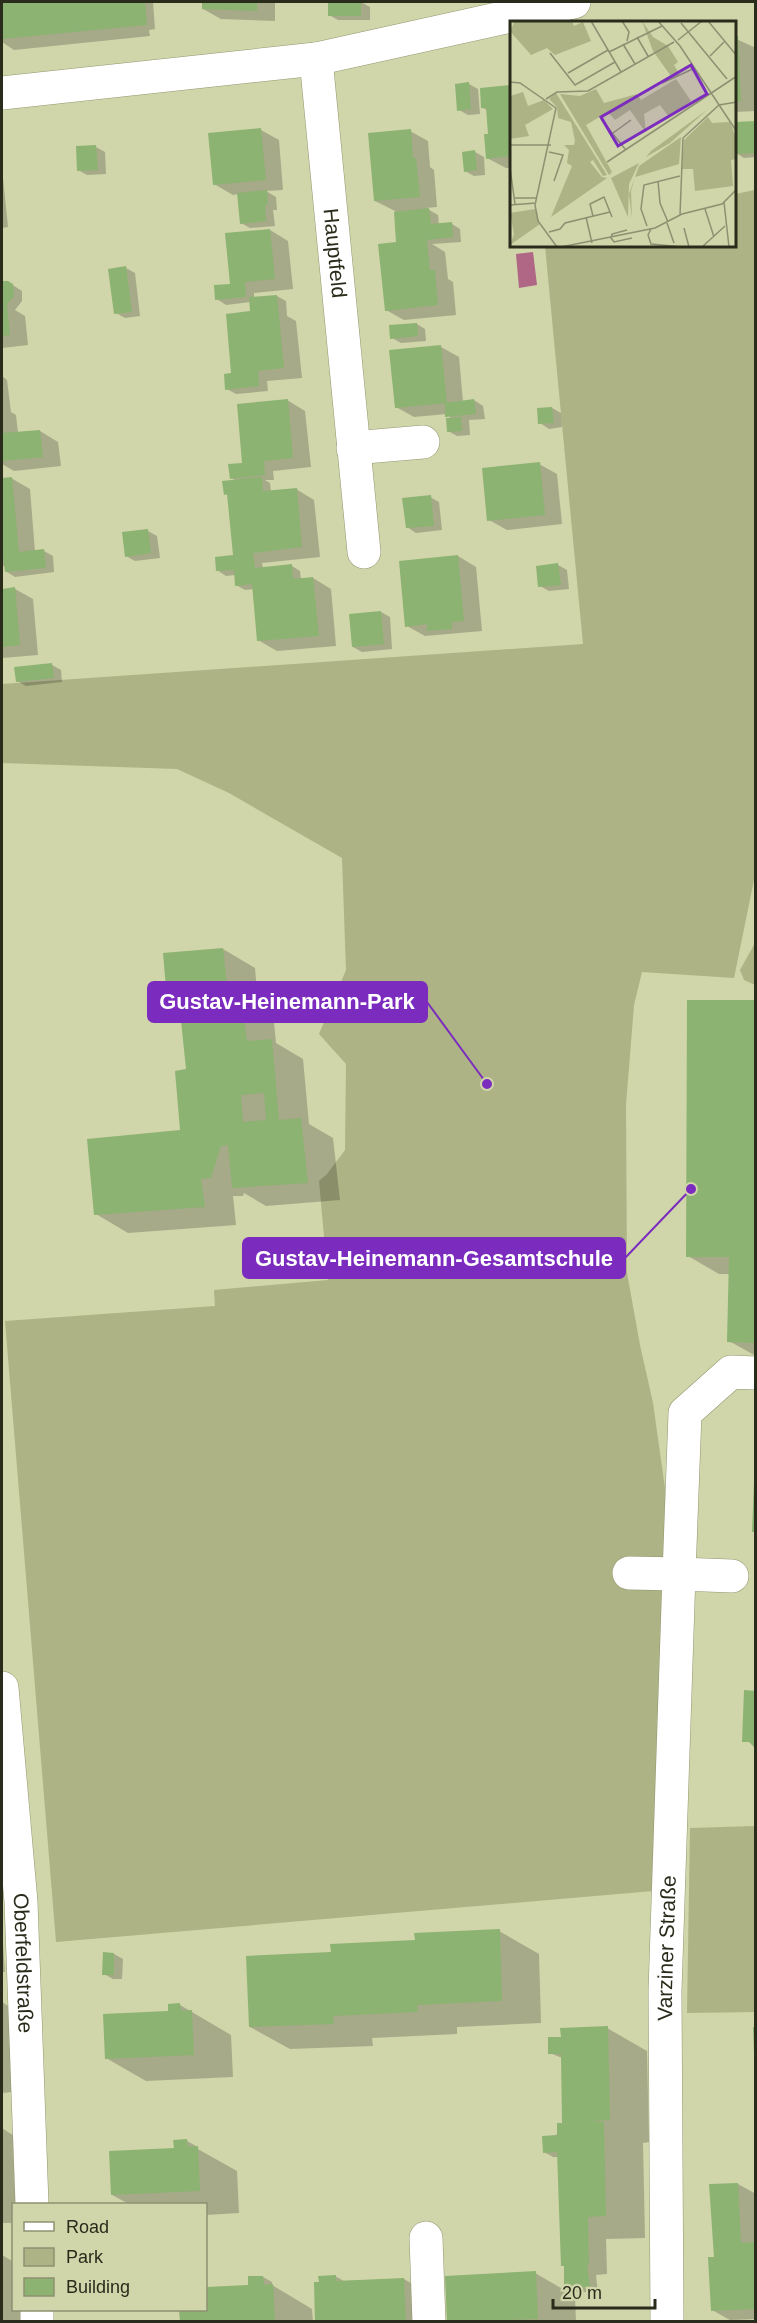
<svg xmlns="http://www.w3.org/2000/svg" width="757" height="2323" font-family="Helvetica,sans-serif">
	<rect width="100%" height="100%" fill="#d0d5aa"/>
	<g fill="#adb385">
		<path d="M755 190V875L734 978 642 972 634 1005 626 1105 627 1273 640 1345 653 1403 674 1552 653 1891 56 1942 5 1321 215 1306 214 1290 328 1280 319 1181 327 1174 345 1150 346 1064 319 1034 346 970 342 858 229 793 177 769 2 763V684L583 644 545 246H734L735 194Z"/>
		<path d="M755 943V985L744 980 740 970Z"/>
		<path d="M755 1826V2012L687 2013 690 1828Z"/>
	</g>
	<path fill="#af6785" d="M533 252 537 285 519 288 516 254Z"/>
	<g fill="#0003">
		<path d="M2 2H153L155 29 149 30 150 36 14 50 2 42Z"/>
		<path d="M203 2H275V21L221 19 203 9Z"/>
		<path d="M330 2H361L370 7V20H338L329 15Z"/>
		<path d="M734 38 756 48V111L734 112Z"/>
		<path d="M469 84 478 89 480 114 468 115 459 110Z"/>
		<path d="M511 86V168H506L487 158 489 135 487 110 483 108Z"/>
		<path d="M756 123V157L744 158 736 153Z"/>
		<path d="M261 130 279 140 283 190 266 191 276 197 277 210H273L275 226 250 228 241 223 238 194 233 195 214 184Z"/>
		<path d="M410 131 428 141 430 167 434 170 437 207 426 208 438 215 439 225 452 224 460 229 461 242 432 244 445 252 448 279 453 282 456 315 404 320 386 310 401 244 398 242 395 211 375 201Z"/>
		<path d="M96 147 105 152 106 174 87 175 78 170Z"/>
		<path d="M475 152 484 157 485 175 474 176 465 171Z"/>
		<path d="M2 168 8 227 2 228Z"/>
		<path d="M270 230 288 241 293 289 254 293V298L277 296 286 301 287 316 296 321 302 378 267 381 268 391 236 394 227 389 236 375 256 313 251 302 226 305 217 299 235 285Z"/>
		<path d="M126 268 135 273 140 316 125 318 116 313Z"/>
		<path d="M8 282 22 291V301L15 310 25 316 28 345 2 348V283Z"/>
		<path d="M417 324 425 329 426 341 401 343 392 338Z"/>
		<path d="M441 347 459 357 463 402 474 400 483 406 485 419 469 420 470 435 457 436 448 431 452 419 447 414 414 417 396 407Z"/>
		<path d="M2 376 7 380 11 412 16 415 18 433 40 431 58 442 61 466 14 471 2 464Z"/>
		<path d="M287 400 305 411 311 467 273 471 274 480H265L270 483 271 492 296 489 314 500 320 557 262 563 263 568 292 566 300 571 301 580 313 578 331 589 336 646 277 651 258 640 254 589 245 590 236 585 235 575 226 576 217 570 239 556 228 495 225 494 237 481 231 478 247 464Z"/>
		<path d="M552 408 561 413 562 427 549 429 540 423Z"/>
		<path d="M539 464 557 474 562 524 507 530 489 520Z"/>
		<path d="M11 478 30 489 35 552 44 551 53 556 54 572 15 577 7 572 6 566H2V556L17 555V552L2 553V479Z"/>
		<path d="M430 497 439 502 442 530 416 533 407 527Z"/>
		<path d="M148 531 157 536 160 558 135 561 126 556Z"/>
		<path d="M458 556 476 567 482 631 425 636 407 626Z"/>
		<path d="M558 565 567 570 569 589 549 591 540 586Z"/>
		<path d="M15 589 33 599 38 655 2 658V590Z"/>
		<path d="M381 612 390 617 392 649 362 652 353 647Z"/>
		<path d="M52 665 61 670 62 682 26 686 17 681Z"/>
		<path d="M223 949 255 968 259 1014 274 1022 276 1043 303 1059 309 1124 333 1138 340 1200 266 1206 244 1193 243 1196H233L236 1225 128 1233 96 1214 182 1132 187 1071 183 1018 170 1011Z"/>
		<path d="M756 1002V1356L729 1341 730 1274H719L688 1256Z"/>
		<path d="M2 1928 5 1972H2Z"/>
		<path d="M499 1931 539 1954 541 2023 457 2027V2034L372 2038 373 2046 290 2049 250 2027 332 1953Z"/>
		<path d="M114 1954 123 1959 122 1979H113L104 1974Z"/>
		<path d="M2 2002 8 2006 12 2092 2 2093Z"/>
		<path d="M180 2005 231 2035 233 2077 146 2081 106 2058 174 2013Z"/>
		<path d="M607 2028 647 2051 649 2142 643 2143 645 2238 606 2239 607 2274 596 2275 598 2292H569L575 2296 576 2322H449L535 2273 566 2291 559 2157H553L544 2152 564 2124 562 2058 550 2053 562 2039Z"/>
		<path d="M2 2128 14 2136 17 2204H14V2223H2Z"/>
		<path d="M187 2141 196 2146V2148L237 2171 239 2213 206 2215V2204H129L112 2195Z"/>
		<path d="M738 2184 756 2194V2319L730 2320 712 2310 715 2259Z"/>
		<path d="M2 2255 14 2262V2310H21L22 2322H2Z"/>
		<path d="M335 2276 344 2281 404 2279 443 2302 444 2322H317Z"/>
		<path d="M263 2277 272 2282V2285L312 2309 313 2322H181V2310H206V2289L254 2287Z"/>
	</g>
	<g fill="#8cb372" fill-rule="evenodd">
		<path d="M2 2H145L147 25 2 39Z"/>
		<path d="M202 2H257V11L202 9Z"/>
		<rect x="328" y="2" width="33" height="14"/>
		<path d="M734 36H738L741 101 734 102Z"/>
		<path d="M469 82 471 109 457 111 455 84Z"/>
		<path d="M511 85V156L486 159 484 134H488L486 108H481L480 88Z"/>
		<path d="M756 121V153L734 154V122Z"/>
		<path d="M261 128 266 180 213 185 208 133Z"/>
		<path d="M411 129 413 158H416L420 197 374 201 368 133Z"/>
		<path d="M96 145 98 170 77 171 76 146Z"/>
		<path d="M475 150 477 170 464 172 462 152Z"/>
		<path d="M267 190 268 205H265L266 221 240 224 237 193Z"/>
		<path d="M429 208 431 224 452 222 453 237 427 240 430 270H435L438 305 385 311 378 244 396 242 394 212Z"/>
		<path d="M270 229 275 279 245 282 246 297 215 300 214 285 230 284 225 233Z"/>
		<path d="M126 266 132 312 114 314 108 269Z"/>
		<path d="M2 281H8L13 284 14 296 7 304 10 335 2 336Z"/>
		<path d="M277 295 284 368 258 371 259 386 225 390 224 374 231 373 226 314 250 311 249 297Z"/>
		<path d="M417 323 418 336 390 339 389 325Z"/>
		<path d="M441 345 447 403 395 408 389 350Z"/>
		<path d="M288 399 293 458 264 461 265 475 230 479 228 464 242 463 237 404Z"/>
		<path d="M474 399 476 414 445 417V403Z"/>
		<path d="M552 407 554 423 538 424 537 408Z"/>
		<path d="M461 417 462 431 447 432 446 418Z"/>
		<path d="M40 430 43 457 2 461V433Z"/>
		<path d="M540 462 545 515 487 521 482 468Z"/>
		<path d="M12 477 19 552 44 549 46 568 5 572 3 555H2V478Z"/>
		<path d="M262 477 263 491 297 488 302 547 238 555 253 553 255 568 292 564 293 579 313 577 319 636 257 641 252 584 235 586 234 570 216 571 215 557 233 555 227 494 224 495 222 481Z"/>
		<path d="M431 495 434 526 406 528 402 498Z"/>
		<path d="M148 529 151 553 125 557 122 532Z"/>
		<path d="M458 555 464 621 452 622V629L427 631V624L405 627 399 561Z"/>
		<path d="M558 563 561 585 538 587 536 566Z"/>
		<path d="M15 587 20 645 2 647V589Z"/>
		<path d="M381 611 384 644 352 647 349 614Z"/>
		<path d="M52 663 54 678 16 682 14 667Z"/>
		<path d="M223 948 229 1004 242 1002 247 1041 272 1039 279 1120 301 1118 308 1183 232 1188 228 1145 221 1146 211 1178 201 1179 205 1207 94 1215 87 1139 180 1130 175 1071 186 1069 180 1011 168 1012 163 953ZM264 1093 266 1120 243 1122 241 1095Z"/>
		<path d="M687 1000H756V1343L727 1342 729 1257H686Z"/>
		<path d="M754 1482H756V1532H752Z"/>
		<path d="M744 1690 756 1691V1749L749 1742H742Z"/>
		<path d="M500 1929 502 2001 417 2005 418 2012 333 2016 334 2024 249 2027 246 1956 331 1952 330 1944 415 1940 414 1933Z"/>
		<path d="M103 1952 114 1953V1975H102Z"/>
		<path d="M180 2003 181 2011 192 2010 194 2055 105 2059 103 2014 168 2011V2004Z"/>
		<path d="M608 2026 610 2120 590 2121 604 2122 606 2216 588 2217 589 2265H587L590 2287 564 2288V2266H561L557 2152 543 2153 542 2136 557 2135V2123H562L561 2054H548V2037H561L560 2028Z"/>
		<path d="M753 2027H756V2053H754Z"/>
		<path d="M187 2139 188 2147 198 2146 200 2191 111 2195 109 2151 174 2148 173 2140Z"/>
		<path d="M738 2183 741 2243 756 2242V2309L711 2311 708 2257H714L709 2184Z"/>
		<path d="M536 2271 538 2319 447 2322 445 2276Z"/>
		<path d="M336 2275V2281L404 2278 406 2322H315L314 2282H319L318 2276Z"/>
		<path d="M248 2276H263L264 2285 273 2284 275 2322H180L179 2310H206V2287L248 2285Z"/>
	</g>
	<g fill="none" stroke-linecap="round" stroke-linejoin="round">
		<defs>
			<g id="minor">
				<path id="s1" d="M316 59 364 552"/>
				<path d="M2 93 316 59 574 2"/>
				<path d="M353 448 423 442"/>
				<path d="M629 1573 679 1574 685 1413 731 1372 756 1373"/>
				<path id="s2" d="M2 1688 21 1902 32 2204"/>
				<path d="M426 2238 429 2322"/>
				<path d="M37 2310V2322"/>
				<path id="s3" d="M667 2322 665 1991 679 1574 732 1576"/>
			</g>
		</defs>
		<use href="#minor" stroke="#92976e" stroke-width="34"/>
		<use href="#minor" stroke="#fff" stroke-width="33"/>
	</g>
	<g text-anchor="middle" stroke-width="4.5" stroke-linejoin="round" paint-order="stroke">
		<g font-size="21" fill="#2a2c1b" stroke="#d0d5aa">
			<text dy="7" stroke="none"><textPath href="#s1" startOffset="195">Hauptfeld</textPath></text>
			<text dy="7" stroke="none"><textPath href="#s3" startOffset="374">Varziner Straße</textPath></text>
			<text dy="7" stroke="none"><textPath href="#s2" startOffset="276">Oberfeldstraße</textPath></text>
		</g>
	</g>
	<g transform="translate(510 21)">
		<rect width="226" height="226" fill="#d0d5aa"/>
		<path d="M5 0H62L64 5 73 1 81 20 45 34 37 27 21 34 0 10ZM132 0 143 16 158 25 168 41 164 44 170 54 163 58 143 30ZM166 58 181 80 159 96 150 84 134 93 136 112 120 89 105 99 98 91 76 104 102 151 99 154 50 73 70 75 86 68 94 82 127 73 131 79ZM13 71 18 85 34 79 43 88 15 104 19 115 0 118V75ZM46 72 97 154 93 155 83 139 80 141 92 156 97 157 41 196 62 145 57 142 59 129 54 124H64L65 120 61 101 48 97 47 86 39 78ZM197 89 160 122 136 136 141 130ZM198 96 202 102 220 101 226 116V138L221 139 223 165 185 170 183 148H172L174 119ZM171 116 169 143 125 156 121 170 122 198 119 173 129 145ZM129 142 119 163 118 196 101 157ZM25 188 30 203 0 224 4 213 0 192Z" fill="#adb385"/>
		<path fill="none" stroke="#8e9171" stroke-width="1.5" d="M81 0 111 51M112 0 119 11 117 20M148 0 170 25 227 111M198 0 227 35M171 2 217 58M127 16 138 35M168 19 192 0M113 23 125 43M99 31 152 5M40 32 65 64 105 41M200 35 214 21M58 52 98 29M0 61 10 62 46 87 25 184 28 200 47 226M152 62 185 47M36 78 47 71 78 70 164 21M91 98 115 128M103 112 121 99M0 124H41M39 131 53 134 44 160M97 141 227 55M0 147 5 183M148 160 150 182 158 201M5 177H27M214 181 219 226M0 184 26 182M195 188 204 216M170 194 173 117 209 84 227 81M83 195 80 183 94 176 102 196M76 196 82 222M157 202 164 222M137 205 131 188 134 164 170 155M174 207 179 226M141 208 138 214 141 223 172 226M117 209 102 213 101 217 104 221 122 217M39 211 50 208 55 202 100 191M51 226 145 207 172 193 212 183 227 168M192 226 215 205"/>
		<path fill="#7b2cbf" fill-opacity="0.15" stroke="#7b2cbf" stroke-width="3" d="M181 44 197 73 108 125 91 96Z"/>
		<rect width="226" height="226" fill="none" stroke="#2a2c1b" stroke-width="3"/>
	</g>
	<path fill="none" stroke="#7b2cbf" stroke-width="2" d="M487 1084L427 1002M691 1189L625 1258"/>
	<g fill="#7b2cbf" stroke="#d0d5aa" stroke-width="2">
		<circle cx="487" cy="1084" r="6"/>
		<circle cx="691" cy="1189" r="6"/>
	</g>
	<g fill="#7b2cbf" stroke="#7b2cbf" stroke-width="2">
		<rect x="148" y="982" width="279" height="40" rx="6"/>
		<rect x="243" y="1238" width="382" height="40" rx="6"/>
	</g>
	<g font-size="22" text-anchor="middle" font-weight="bold" fill="#fff">
		<text x="287" y="1009">Gustav-Heinemann-Park</text>
		<text x="434" y="1266">Gustav-Heinemann-Gesamtschule</text>
	</g>
	<rect width="757" height="2323" fill="none" stroke="#2a2c1b" stroke-width="6"/>
	<rect x="12" y="2203" width="195" height="108" fill="#d0d5aa" stroke="#8e9171" stroke-width="1.5"/>
	<rect x="24" y="2222" width="30" height="9" fill="#ffffff" stroke="#8e9171" stroke-width="1.5"/>
	<text x="66" y="2233" font-size="18" fill="#2a2c1b">Road</text>
	<rect x="24" y="2248" width="30" height="18" fill="#adb385" stroke="#8e9171" stroke-width="1.5"/>
	<text x="66" y="2263" font-size="18" fill="#2a2c1b">Park</text>
	<rect x="24" y="2278" width="30" height="18" fill="#8cb372" stroke="#8e9171" stroke-width="1.5"/>
	<text x="66" y="2293" font-size="18" fill="#2a2c1b">Building</text>
	<path d="M553 2299v9h102v-9" fill="none" stroke="#2a2c1b" stroke-width="3"/>
	<text x="562" y="2299" font-size="18" fill="#2a2c1b" stroke="#d0d5aa" stroke-width="4.5" paint-order="stroke">20 m</text>
</svg>
